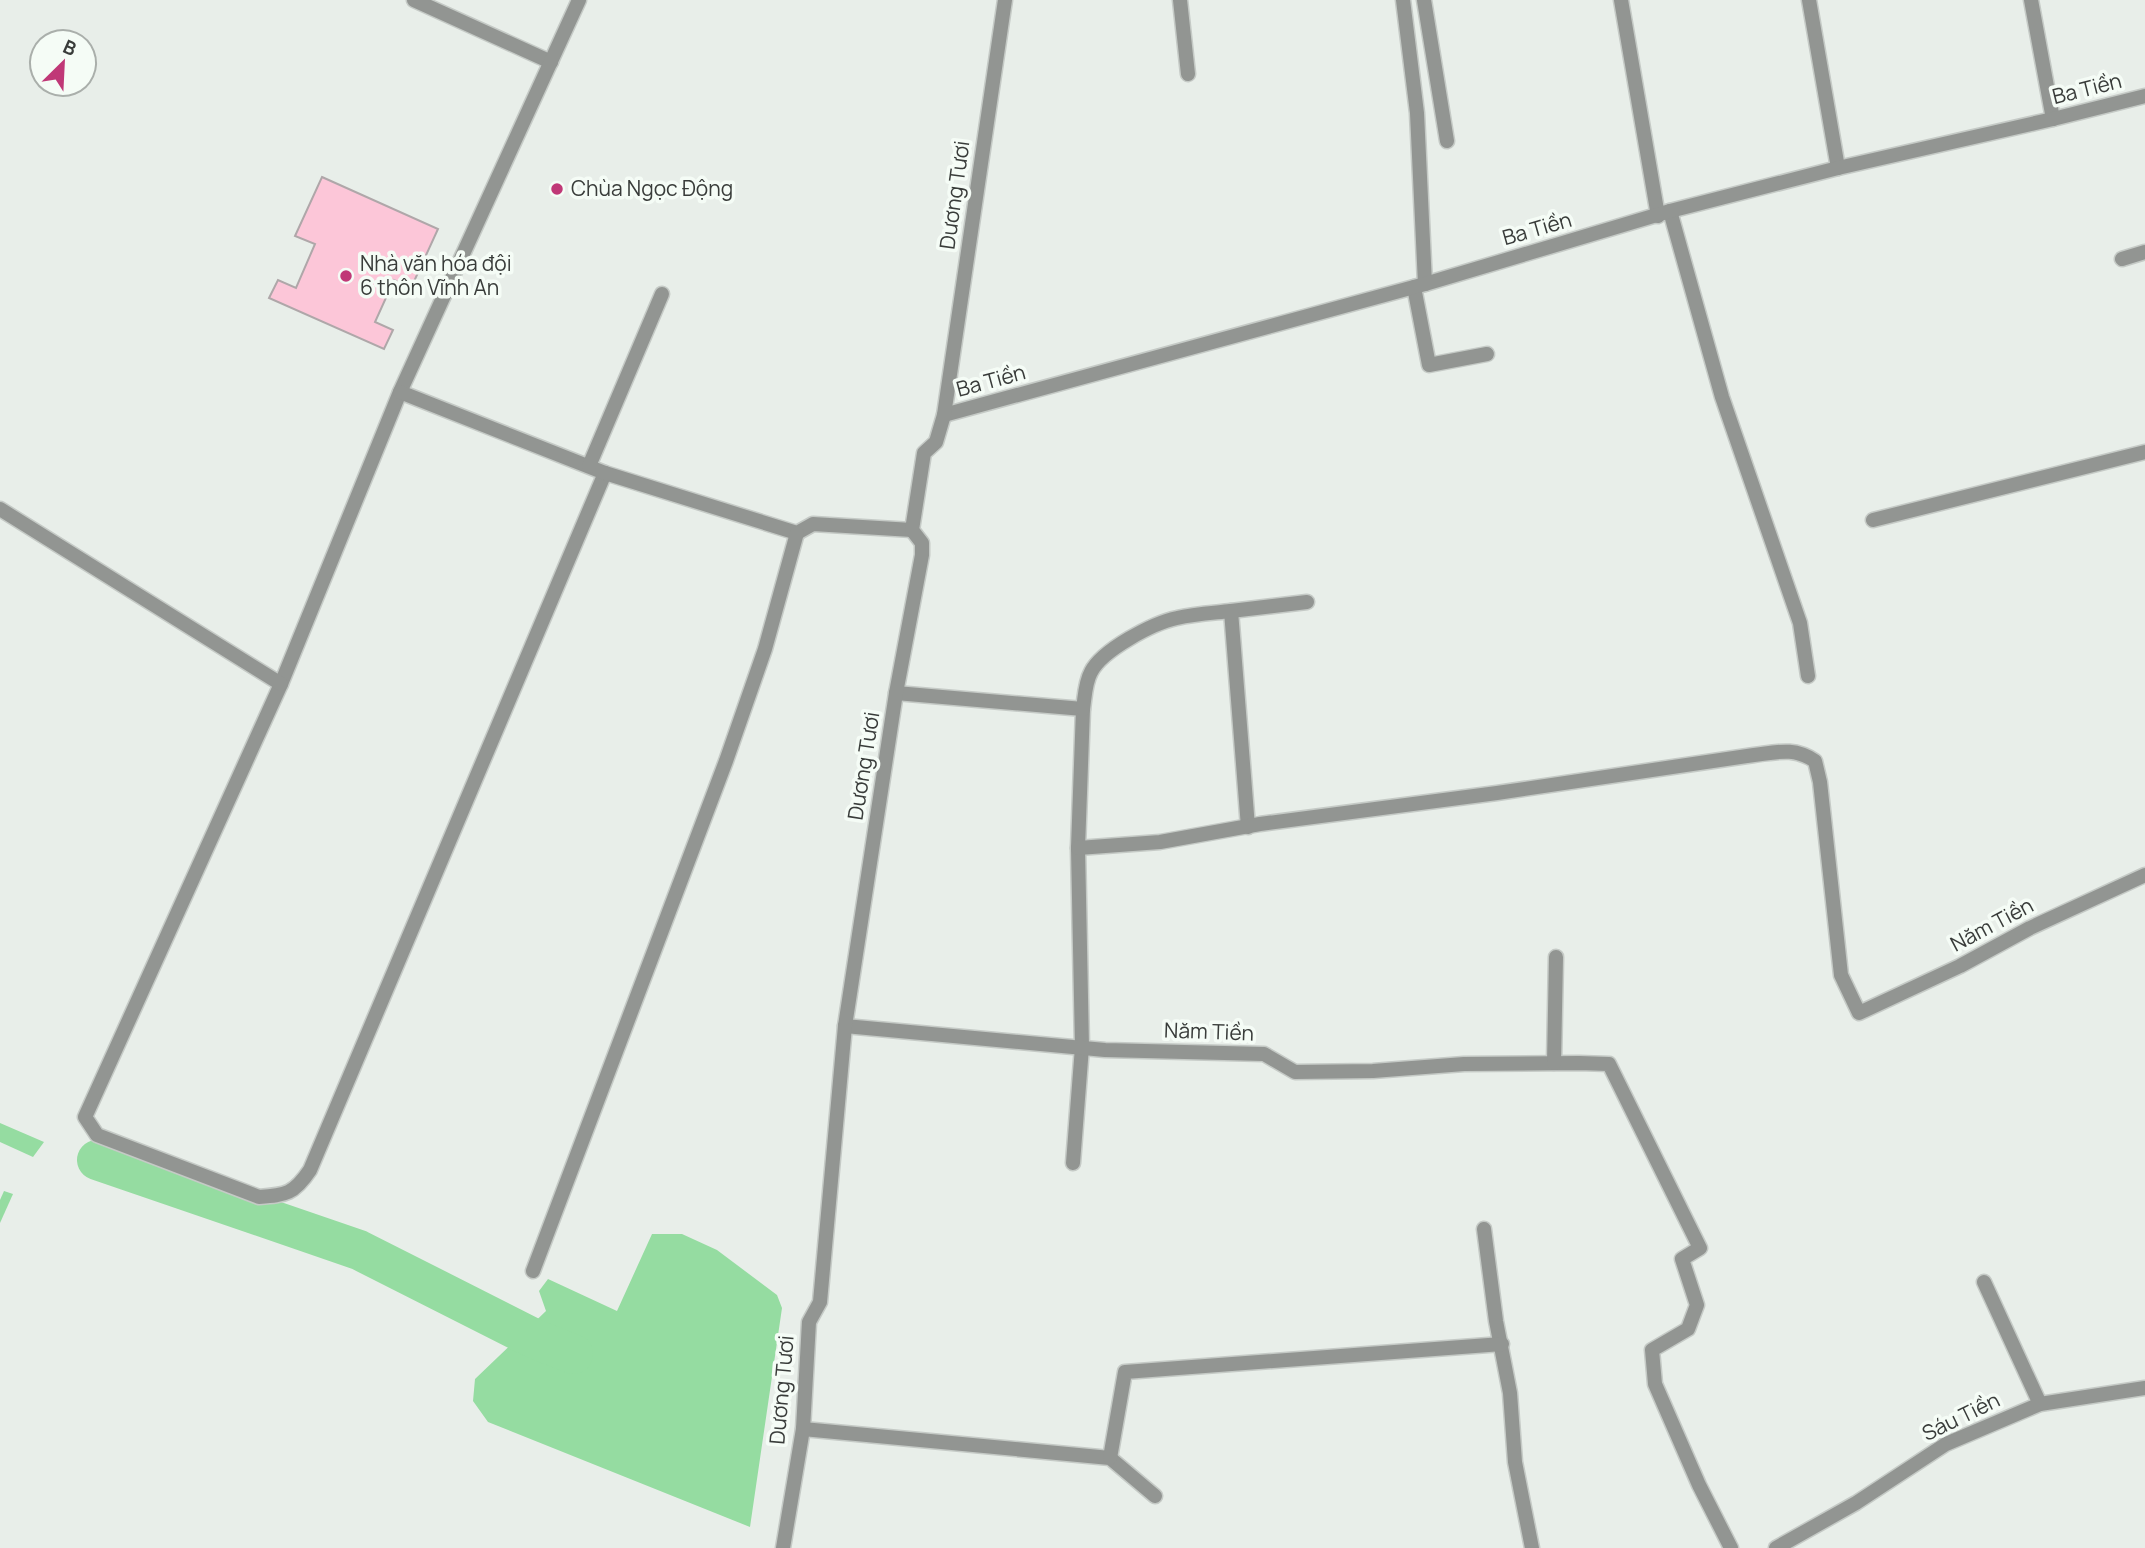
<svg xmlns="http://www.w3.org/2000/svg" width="2145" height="1548" font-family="Manrope,sans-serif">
	<rect width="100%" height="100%" fill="#e8eee9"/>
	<g fill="#95dca1">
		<path d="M0 1123 44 1142 33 1157 0 1142Z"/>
		<path d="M4 1191 13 1194 0 1223V1200Z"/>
		<path d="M652 1234H682L717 1250 777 1295 782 1308 750 1527 488 1422 473 1401 475 1379 546 1311 539 1291 548 1279 617 1311Z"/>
	</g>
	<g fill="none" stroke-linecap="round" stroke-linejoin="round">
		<path stroke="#95dca1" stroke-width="40" d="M97 1160 359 1250 535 1339 573 1354"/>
	</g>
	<path fill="#fcc6d8" stroke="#afa7a9" stroke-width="2" d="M322 177 438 229 411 288 394 280 375 322 393 330 384 349 269 298 278 280 296 288 315 244 295 236Z"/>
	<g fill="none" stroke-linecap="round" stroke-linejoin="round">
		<defs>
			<g id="street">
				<path d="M414 0 551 62"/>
				<path d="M579 0 400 392 281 684 85 1117 97 1135 259 1197C286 1195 294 1194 310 1170L605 473"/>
				<path d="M1180 0 1188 74"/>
				<path d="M1403 0 1417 113 1425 284"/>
				<path d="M1424 0 1447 141"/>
				<path d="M1621 0 1658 216"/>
				<path d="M1809 0 1838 168"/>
				<path d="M2031 0 2053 119"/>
				<path d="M1670 211 1722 397 1800 623 1808 676"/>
				<path d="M2122 259 2145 252"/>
				<path d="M1414 287 1429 365 1487 354"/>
				<path d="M400 392 605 473 797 533 813 524 912 530"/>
				<path d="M944 415 1425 284 1670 211 1838 168 2053 119 2145 96"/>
				<path d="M589 466 662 294"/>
				<path d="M0 509 281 684"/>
				<path d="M1873 520 2145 452"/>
				<path d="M1231 611 1307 602"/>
				<path d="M896 693 1083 709 1078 848 1082 1047 1073 1163"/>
				<path d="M1083 709C1085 696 1085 683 1091 672 1102 650 1153 623 1177 618 1194 614 1213 613 1231 611L1248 827"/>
				<path d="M1078 848 1160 842 1260 824 1497 793 1754 755C1778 752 1794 747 1815 761L1820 782 1841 975 1859 1013 1960 966 2030 928 2145 875"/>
				<path d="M845 1026 1105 1050 1264 1054 1295 1072 1373 1071 1464 1064 1579 1063 1609 1064 1700 1248 1682 1259 1697 1305 1688 1329 1652 1350 1655 1384 1699 1485 1731 1548"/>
				<path d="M1554 1063 1556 957"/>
				<path d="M1484 1229 1496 1321 1510 1393 1515 1462 1532 1548"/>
				<path d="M533 1271 726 761 765 649 797 533"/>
				<path d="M1984 1282 2040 1404"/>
				<path d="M803 1429 1110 1458 1155 1496"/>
				<path d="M1110 1458 1125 1372 1502 1344"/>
				<path d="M783 1548 803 1429 809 1322 820 1302 845 1026 896 693 922 555V543L912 530 924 453 936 442 944 415 1005 0"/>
				<path d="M1776 1548 1856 1503 1946 1444 2040 1404 2145 1388"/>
			</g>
		</defs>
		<use href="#street" stroke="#c5cac6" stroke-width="17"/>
		<use href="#street" stroke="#929592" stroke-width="14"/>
	</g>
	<g fill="#c03877" stroke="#f5fcf6" stroke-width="2.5">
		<circle cx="557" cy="189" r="7"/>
		<circle cx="346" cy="276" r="7"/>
	</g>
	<g text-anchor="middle" stroke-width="7" stroke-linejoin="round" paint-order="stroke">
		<g font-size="21" fill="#393c3a" stroke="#f5fcf6">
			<text transform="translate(2087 89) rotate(-14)" y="7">Ba Tiền</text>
			<text transform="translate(955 195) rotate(-82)" y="7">Dương Tươi</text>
			<text transform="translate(1537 229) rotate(-16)" y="7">Ba Tiền</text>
			<text transform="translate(991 381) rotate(-15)" y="7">Ba Tiền</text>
			<text transform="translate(864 766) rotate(-81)" y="7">Dương Tươi</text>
			<text transform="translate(1992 925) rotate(-28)" y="7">Năm Tiền</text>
			<text transform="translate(1209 1032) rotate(2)" y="7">Năm Tiền</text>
			<text transform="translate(782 1390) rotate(-85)" y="7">Dương Tươi</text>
			<text transform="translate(1961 1417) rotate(-26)" y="7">Sáu Tiền</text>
		</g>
		<g font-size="21" fill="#393c3a" stroke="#f5fcf6" text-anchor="start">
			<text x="571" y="196">Chùa Ngọc Động</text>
			<text x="360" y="271">Nhà văn hóa đội<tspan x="360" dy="24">6 thôn Vĩnh An</tspan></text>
		</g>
	</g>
	<g transform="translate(63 63) rotate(24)"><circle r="33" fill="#f5fcf6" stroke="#aaafab" stroke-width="2"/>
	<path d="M0-5L12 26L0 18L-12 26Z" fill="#c03877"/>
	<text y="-10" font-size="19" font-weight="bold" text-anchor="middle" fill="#393c3a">B</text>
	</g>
</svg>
